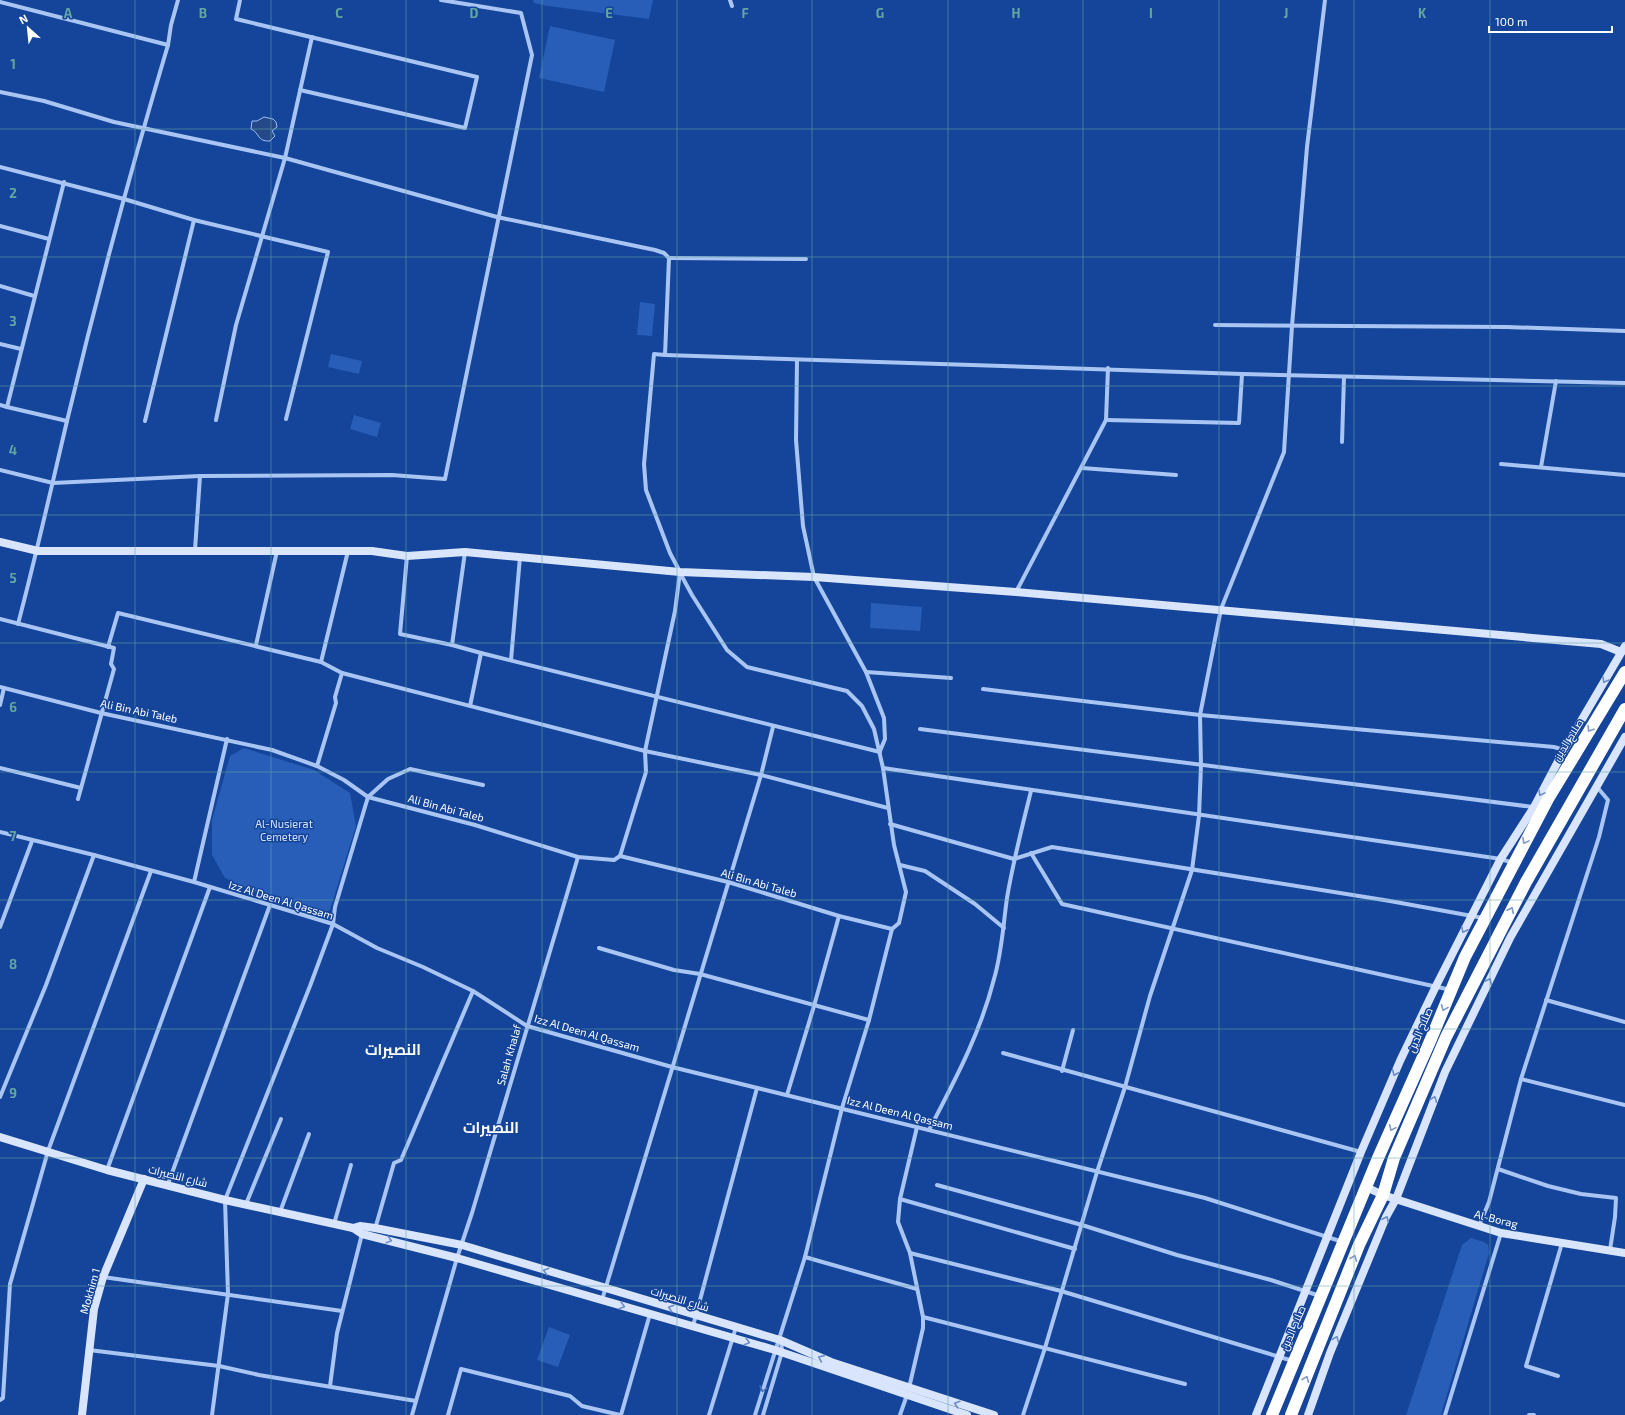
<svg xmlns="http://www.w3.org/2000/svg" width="1625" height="1415" font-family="'Exo 2',Cairo,sans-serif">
	<rect width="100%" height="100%" fill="#15459a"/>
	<g fill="#285eb7">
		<path d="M533 0H653L649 19 548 6 534 3Z"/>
		<path d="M550 26 615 40 604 92 539 78Z"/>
		<path d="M640 302 655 304 652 336 637 335Z"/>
		<path d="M331 354 362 361 359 374 328 367Z"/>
		<path d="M354 415 381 423 377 437 350 429Z"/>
		<path d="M871 603 922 607 920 631 870 628Z"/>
		<path d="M244 748 314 770 350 793 356 826 330 910 322 913 264 896 225 878 212 855V820L230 756Z"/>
		<path d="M1471 1238 1484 1242 1488 1245 1489 1253 1441 1415H1406L1462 1245Z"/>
		<path d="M549 1327 570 1335 558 1367 537 1360Z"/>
	</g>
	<path fill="#254988" stroke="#9bbff5" d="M264 117 273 119 276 122 277 127 272 131 275 136 270 141C257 142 260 133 251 129L252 121H257Z"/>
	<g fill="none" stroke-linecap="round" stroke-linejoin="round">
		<g stroke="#a9c5f3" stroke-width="4">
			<path d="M240 0 236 19 477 77 465 128 300 90"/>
			<path d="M730 0 732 6"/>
			<path d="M0 2 168 45"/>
			<path d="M0 92 44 101 114 122 285 158 497 217 655 250 664 253 669 258 665 355 654 354 644 464 646 490 670 553 680 572 675 611 645 751 646 772 620 856"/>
			<path d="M0 167 124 199 194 220 328 252 286 419"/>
			<path d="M0 226 49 239"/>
			<path d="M669 258 806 259"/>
			<path d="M0 286 34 296"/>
			<path d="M1215 325 1507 327 1625 331"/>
			<path d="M0 344 21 349"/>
			<path d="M665 355 1242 374 1625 383"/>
			<path d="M797 360 796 440 803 526 814 577 866 672 884 718 885 739 880 751"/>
			<path d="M0 405 7 407 64 182"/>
			<path d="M7 407 67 421"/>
			<path d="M216 420 236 325 285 158 312 37"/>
			<path d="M1106 420 1239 423 1242 374"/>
			<path d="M145 421 194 220"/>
			<path d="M1342 442 1344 377"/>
			<path d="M1501 464 1625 475"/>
			<path d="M1541 467 1556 381"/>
			<path d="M1082 468 1176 475"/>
			<path d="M0 470 53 483 200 476 392 475 445 479 532 55 521 13 441 0"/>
			<path d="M195 550 200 476"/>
			<path d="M407 556 400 634 452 645 481 653 880 752"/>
			<path d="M680 573 692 595 727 650 747 667 847 691 862 706 874 729 883 768 894 845 906 892 899 923 892 929 869 1020 842 1108 805 1257 755 1415"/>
			<path d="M1016 592 1106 420 1108 368"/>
			<path d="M0 619 114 648 111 664 114 669 78 799"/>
			<path d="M18 624C36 556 51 489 67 421 97 295 131 169 168 45L171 25 178 0"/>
			<path d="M256 645 277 551"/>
			<path d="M452 645 465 552"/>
			<path d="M108 647 118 613 321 662 342 673 645 751 761 775 888 808"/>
			<path d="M511 660 520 557"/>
			<path d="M321 662 348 551"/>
			<path d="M866 672 951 678"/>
			<path d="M0 687 101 713 272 750 317 766 344 780 368 797 475 825 578 857 614 860 620 856 728 882 839 916 892 929"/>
			<path d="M983 689 1200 715 1554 747 1564 750"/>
			<path d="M0 705 4 688"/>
			<path d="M470 706 481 653"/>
			<path d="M920 729 1533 807"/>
			<path d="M317 766 336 703 335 697 342 673"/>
			<path d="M0 768 81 788"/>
			<path d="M883 768 1501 859 1513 863"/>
			<path d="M890 824 1014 859 1052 847 1390 901 1483 918"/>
			<path d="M0 832 94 855 194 882 333 924 377 948 423 967 473 991 527 1026 672 1067 1205 1198 1343 1242"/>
			<path d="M1031 853 1062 904 1451 990"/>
			<path d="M900 865 925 871 975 904 1004 928"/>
			<path d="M194 882 227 739"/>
			<path d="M0 927 32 841"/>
			<path d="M599 948 674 970 700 974 869 1020"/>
			<path d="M1546 1000 1625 1022"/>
			<path d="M1003 1053 1361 1152"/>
			<path d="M1062 1071 1073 1030"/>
			<path d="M1521 1079 1625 1105"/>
			<path d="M787 1095 814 1006 839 916"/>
			<path d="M0 1097 46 985 94 855"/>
			<path d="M929 1130C955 1080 980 1034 994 979 1002 952 1003 926 1007 898 1013 862 1022 827 1031 791"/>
			<path d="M1498 1169 1548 1186 1581 1194 1616 1198 1615 1217 1610 1250"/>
			<path d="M107 1170 210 887"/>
			<path d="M168 1184 270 905"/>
			<path d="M937 1185 1082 1225 1177 1255 1271 1280 1320 1296"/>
			<path d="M900 1199 1075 1249"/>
			<path d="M246 1204 281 1119"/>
			<path d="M280 1212 309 1134"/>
			<path d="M334 1224 351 1165"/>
			<path d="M1479 1226 1489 1202 1521 1079 1599 837 1608 800 1597 787"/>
			<path d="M375 1229 394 1163 401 1160 473 991"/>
			<path d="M910 1253 1061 1291 1293 1361"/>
			<path d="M805 1257 917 1289"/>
			<path d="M103 1277 342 1311"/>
			<path d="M602 1300 761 775 773 727"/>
			<path d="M923 1317 1185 1384"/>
			<path d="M693 1326 757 1088"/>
			<path d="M89 1350 219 1366 259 1375 416 1401"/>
			<path d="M1558 1376 1526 1366 1562 1243"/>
			<path d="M330 1386 337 1333 362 1234"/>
			<path d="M909 1388 923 1328V1317L910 1253 898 1222 900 1199 917 1127"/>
			<path d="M0 1400 3 1398 10 1284 48 1151 151 871"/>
			<path d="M212 1415 228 1294 225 1200 310 986 333 924 335 907 368 797 388 779 410 769 483 785"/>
			<path d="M412 1415 457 1258 472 1213 578 857"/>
			<path d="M448 1415 461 1369 570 1396 582 1406 620 1415"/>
			<path d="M621 1415 650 1314"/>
			<path d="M709 1415 736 1327"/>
			<path d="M763 1415 782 1352 781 1340"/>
			<path d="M900 1415 907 1395"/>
			<path d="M1023 1415 1045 1348 1097 1172 1125 1087 1150 996 1192 870 1199 816 1201 765 1200 715 1221 609 1284 452 1292 326 1307 147 1325 0"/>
			<path d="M1445 1415 1501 1233"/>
			<path d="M1529 1415H1534"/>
		</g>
		<g stroke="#d8e5fc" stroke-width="8">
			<path d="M0 542 38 551H372L407 556 465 552 680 572 814 577 1016 592 1601 644 1621 652"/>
			<path d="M0 1137 107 1170 225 1200 353 1228 362 1234 457 1258 775 1350 967 1415"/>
			<path d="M1366 1187 1383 1195 1501 1233 1625 1253"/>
			<path d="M353 1228 360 1226 375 1228 462 1245 780 1340 831 1362 994 1415"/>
			<path d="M82 1415 94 1309 103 1277 144 1179"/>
			<path d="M1256 1415 1361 1152 1400 1061 1436 986 1500 860 1534 807 1564 750 1625 646"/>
			<path d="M1308 1415 1330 1353 1386 1217 1396 1199 1445 1072 1510 938 1625 737"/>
		</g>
		<g stroke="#fff" stroke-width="12">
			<path d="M1272 1415 1378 1158 1431 1039 1465 957 1548 799 1625 672"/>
			<path d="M1291 1415 1359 1245 1383 1195 1394 1158 1446 1037 1526 882 1625 709"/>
		</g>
	</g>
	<defs><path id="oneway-chevron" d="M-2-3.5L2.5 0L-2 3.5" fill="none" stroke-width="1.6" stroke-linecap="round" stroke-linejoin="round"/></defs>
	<g stroke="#6d8dc6">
		<use href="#oneway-chevron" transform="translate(1605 680) rotate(120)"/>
		<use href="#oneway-chevron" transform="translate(1541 793) rotate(118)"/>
		<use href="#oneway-chevron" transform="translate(1464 930) rotate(117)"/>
		<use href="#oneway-chevron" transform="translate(1489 981) rotate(-64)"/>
		<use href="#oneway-chevron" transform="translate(1395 1073) rotate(113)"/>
		<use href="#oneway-chevron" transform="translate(1434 1099) rotate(-68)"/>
		<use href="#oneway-chevron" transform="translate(1386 1219) rotate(-65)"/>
		<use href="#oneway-chevron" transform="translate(389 1240) rotate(15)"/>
		<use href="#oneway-chevron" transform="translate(546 1271) rotate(-163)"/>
		<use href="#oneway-chevron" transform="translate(622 1306) rotate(16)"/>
		<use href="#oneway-chevron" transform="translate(671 1308) rotate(-163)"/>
		<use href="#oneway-chevron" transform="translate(1336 1339) rotate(-68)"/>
		<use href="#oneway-chevron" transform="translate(747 1342) rotate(16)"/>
		<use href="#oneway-chevron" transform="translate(821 1358) rotate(-156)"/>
		<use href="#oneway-chevron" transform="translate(957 1404) rotate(-162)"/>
	</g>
	<g stroke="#7e99c7">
		<use href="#oneway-chevron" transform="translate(1590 729) rotate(122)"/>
		<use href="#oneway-chevron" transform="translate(1525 841) rotate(118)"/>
		<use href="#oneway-chevron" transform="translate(1511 910) rotate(-63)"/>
		<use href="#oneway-chevron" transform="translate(1444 1008) rotate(112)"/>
		<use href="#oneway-chevron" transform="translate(1392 1128) rotate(114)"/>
		<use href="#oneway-chevron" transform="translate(1354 1258) rotate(-68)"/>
		<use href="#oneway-chevron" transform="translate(1306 1379) rotate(-68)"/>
	</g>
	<use stroke="#4972b9" href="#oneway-chevron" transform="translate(763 1389) rotate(106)"/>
	<path fill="none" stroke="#63a6a1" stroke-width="1" stroke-opacity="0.55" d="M135 0V1415M271 0V1415M406 0V1415M542 0V1415M677 0V1415M812 0V1415M948 0V1415M1083 0V1415M1219 0V1415M1354 0V1415M1490 0V1415M0 129H1625M0 257H1625M0 386H1625M0 515H1625M0 643H1625M0 772H1625M0 900H1625M0 1029H1625M0 1158H1625M0 1286H1625"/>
	<g text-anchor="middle" stroke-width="3" stroke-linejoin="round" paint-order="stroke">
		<g font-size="11" fill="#fff" stroke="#15459a">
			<text transform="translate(139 711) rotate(12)" y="4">Ali Bin Abi Taleb</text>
			<text transform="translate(1568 740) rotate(-58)" y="4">صلاح الدين</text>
			<text transform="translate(446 808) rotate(15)" y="4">Ali Bin Abi Taleb</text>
			<text transform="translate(759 883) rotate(16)" y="4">Ali Bin Abi Taleb</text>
			<text transform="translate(281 900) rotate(17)" y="4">Izz Al Deen Al Qassam</text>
			<text transform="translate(1420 1030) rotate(-67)" y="4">صلاح الدين</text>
			<text transform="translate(587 1033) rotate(16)" y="4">Izz Al Deen Al Qassam</text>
			<text transform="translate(509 1055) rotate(-74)" y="4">Salah Khalaf</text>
			<text transform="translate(900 1113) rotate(14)" y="4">Izz Al Deen Al Qassam</text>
			<text transform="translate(178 1176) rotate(14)" y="4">شارع النصيرات</text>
			<text transform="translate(1496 1219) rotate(14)" y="4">Al-Borag</text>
			<text transform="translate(90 1291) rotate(-74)" y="4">Mokhim 1</text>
			<text transform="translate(680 1299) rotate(17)" y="4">شارع النصيرات</text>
			<text transform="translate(1293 1328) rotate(-67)" y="4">صلاح الدين</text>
		</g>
		<g font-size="11" fill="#d1e2fd" stroke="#15459a">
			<text x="284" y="828">Al-Nusierat<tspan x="284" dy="13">Cemetery</tspan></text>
		</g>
		<g font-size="15" font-weight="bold" fill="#fff" stroke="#15459a">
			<text x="393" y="1055">النصيرات</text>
			<text x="491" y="1133">النصيرات</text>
		</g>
	</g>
	<g font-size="13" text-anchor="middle" font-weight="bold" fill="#63a6a1" stroke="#15459a" stroke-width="3" stroke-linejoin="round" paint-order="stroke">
		<text x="68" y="18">A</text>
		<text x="203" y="18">B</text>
		<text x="339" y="18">C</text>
		<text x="474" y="18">D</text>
		<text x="609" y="18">E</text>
		<text x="745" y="18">F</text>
		<text x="880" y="18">G</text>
		<text x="1016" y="18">H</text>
		<text x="1151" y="18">I</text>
		<text x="1286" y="18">J</text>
		<text x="1422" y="18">K</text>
		<text x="13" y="69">1</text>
		<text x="13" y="198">2</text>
		<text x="13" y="326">3</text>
		<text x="13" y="455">4</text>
		<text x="13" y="583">5</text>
		<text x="13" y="712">6</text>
		<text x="13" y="841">7</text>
		<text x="13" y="969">8</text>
		<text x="13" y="1098">9</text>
	</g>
	<g transform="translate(28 28) rotate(333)" stroke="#15459a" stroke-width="3" paint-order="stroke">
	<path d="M0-3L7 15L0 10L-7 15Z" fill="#ffffff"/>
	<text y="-6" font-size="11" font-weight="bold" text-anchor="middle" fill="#ffffff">N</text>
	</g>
	<path d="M1489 26v6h123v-6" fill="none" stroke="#ffffff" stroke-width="2"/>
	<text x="1495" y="26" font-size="12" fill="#ffffff" stroke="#15459a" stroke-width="3" paint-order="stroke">100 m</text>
</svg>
